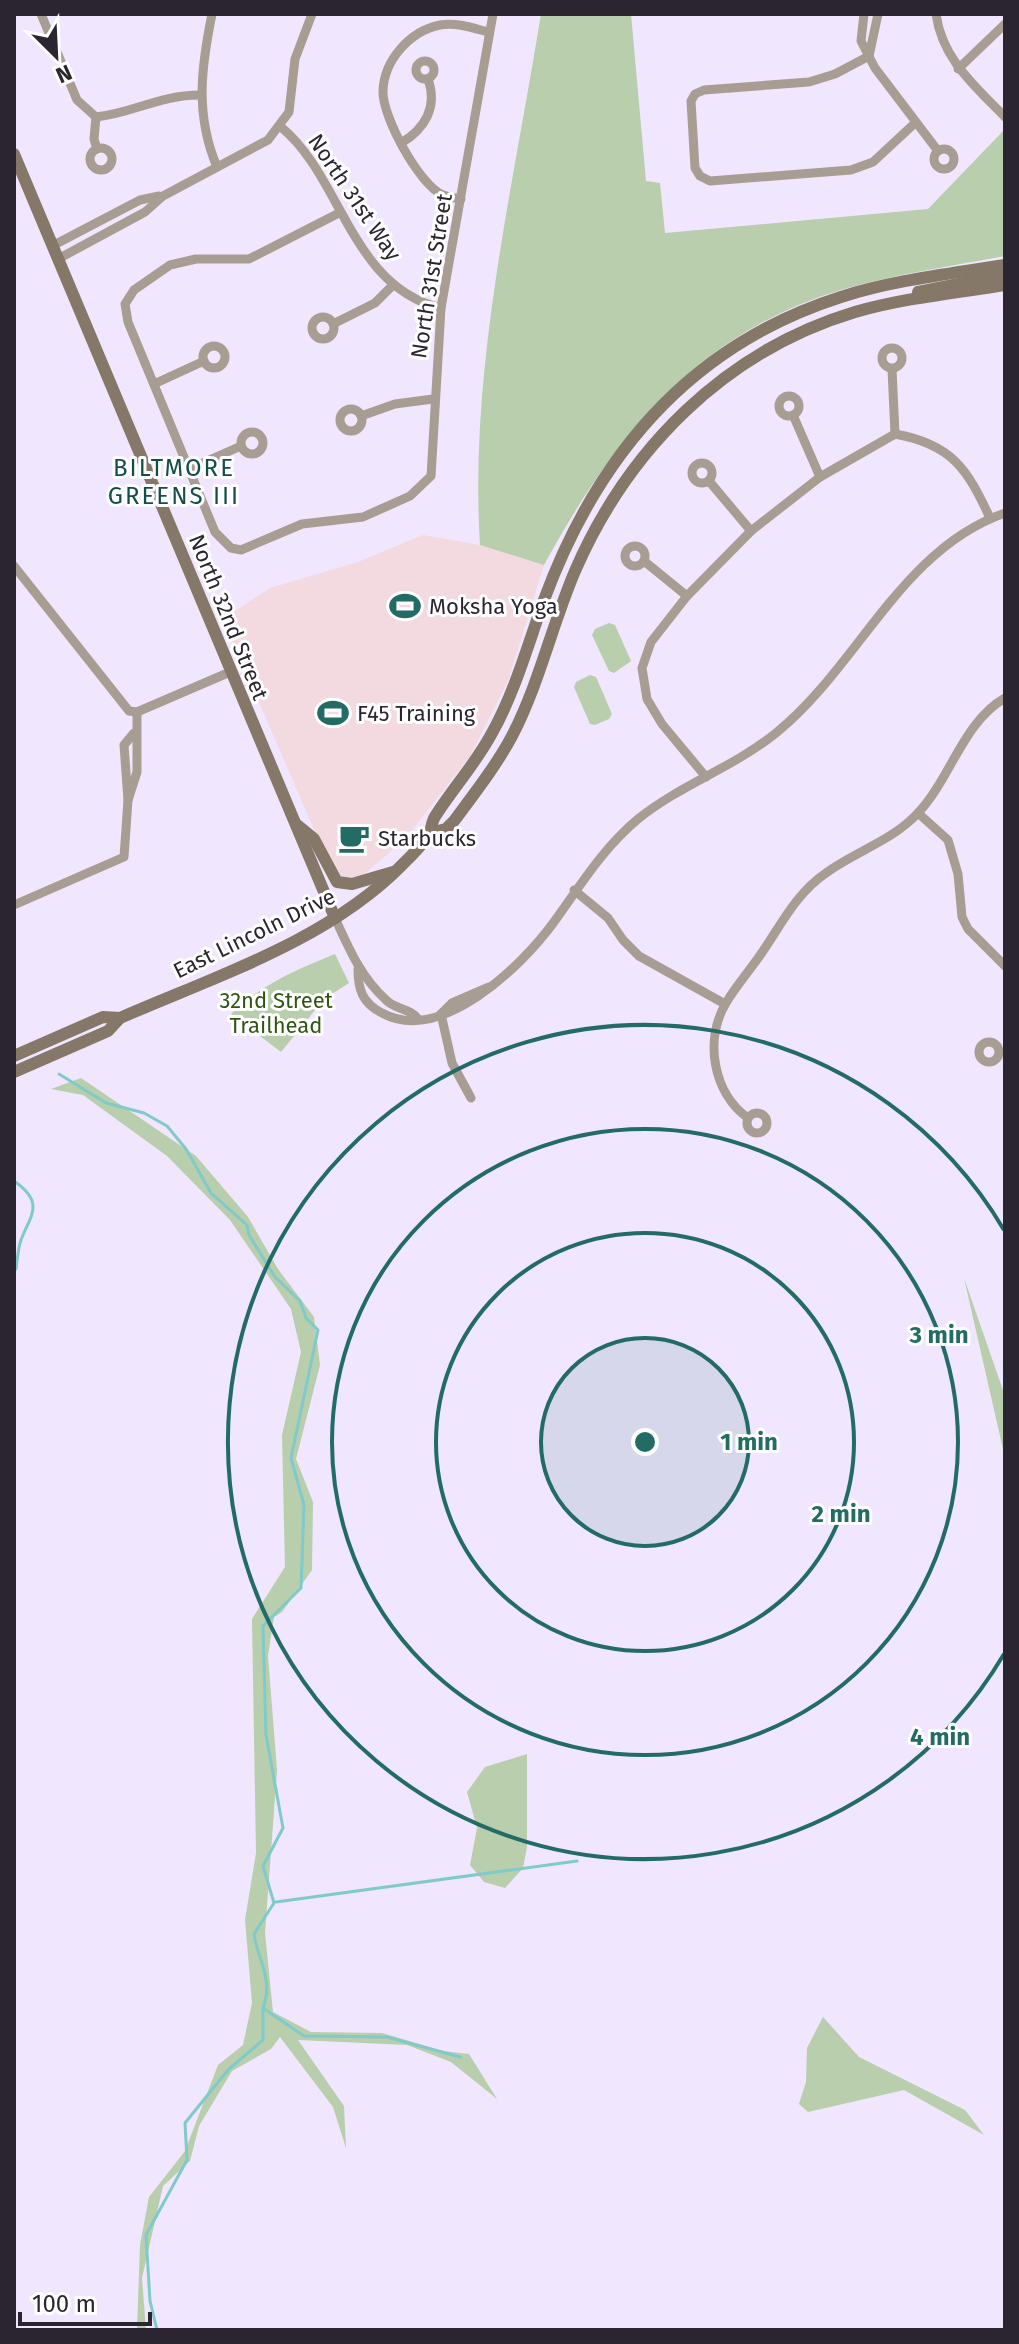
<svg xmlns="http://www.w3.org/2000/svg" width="1019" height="2344" font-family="'Fira Sans',sans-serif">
	<rect width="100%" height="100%" fill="#f0e6fe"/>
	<path fill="#f3d9e0" d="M423 535 480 545 544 565 508 681 470 756 406 838 360 878 348 881 332 871 223 619 270 588 358 562Z"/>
	<g fill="#b8ceac">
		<path d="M541 14H631L646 181 660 183 665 233 928 209 1005 129V256C951 266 897 274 844 289 698 332 614 436 544 565L480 545C469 367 513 189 541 14Z"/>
		<path d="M609 623 615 625 631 661 614 673 609 671 592 635 595 629Z"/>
		<path d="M590 675 596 677 612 714 609 719 595 725 590 724 574 687 576 682Z"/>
		<path d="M335 954 349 983 324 999 281 1052 231 1014C262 984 296 970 335 954Z"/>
		<path d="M81 1078 196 1156 248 1217 278 1269 314 1317 320 1365 296 1459 313 1502 312 1570 282 1612 274 1617 268 1656 277 1770 265 1933 273 2012 311 2032 382 2033 443 2051 469 2054 497 2099 451 2062 407 2045 298 2040 344 2106 346 2148 333 2107 280 2037 271 2049 232 2071 199 2126 190 2161 163 2186 142 2278 146 2330H137L140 2245 149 2197 185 2151 218 2065 243 2045 252 2003 245 1920 256 1853 252 1619 285 1567 282 1435 301 1352 291 1309 230 1220 167 1156 83 1095 51 1089Z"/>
		<path d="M964 1278 1005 1396V1458Z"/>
		<path d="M527 1754V1847L523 1868 505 1888 484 1882 470 1865 477 1828 467 1792 485 1767Z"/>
		<path d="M823 2017 859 2057 965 2110 984 2135 904 2090 808 2112 799 2104 806 2082 807 2048Z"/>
	</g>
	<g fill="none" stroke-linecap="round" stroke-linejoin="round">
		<g stroke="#80caca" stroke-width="3">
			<path d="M59 1074 106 1103 144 1113 167 1126 186 1149 211 1193 247 1225 249 1235 275 1277 300 1301 306 1318 318 1330 291 1458 304 1505 301 1588 263 1626 266 1735 283 1828 263 1866 274 1903 254 1934C258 1962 274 1979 263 2008L304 2036 387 2037 460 2057"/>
			<path d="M14 1181C47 1204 29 1216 20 1243 18 1251 17 1261 16 1269"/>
			<path d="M276 1902 577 1861"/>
			<path d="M157 2330 150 2301 146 2235 187 2160 185 2123 228 2070 263 2040V2009"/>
		</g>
		<g stroke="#a79d92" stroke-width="9">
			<path d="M41 14 77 100 96 117"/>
			<path d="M212 14C201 68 195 115 217 167"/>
			<path d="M864 14 861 41 875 68 938 151"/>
			<path d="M936 14C942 59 975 86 1005 117"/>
			<path d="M869 56 835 74 809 82 704 90 695 94 691 101 695 168 700 176 710 181 851 170 873 162 915 123"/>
			<path d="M869 56 878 14"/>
			<circle cx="425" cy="70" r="9"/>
			<path d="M958 69 1005 24"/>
			<path d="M96 117C134 113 159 95 200 95"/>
			<path d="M96 117 94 139 97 149"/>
			<path d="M281 127C342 177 351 287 441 308"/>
			<path d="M401 143C425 129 438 107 428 79"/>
			<circle cx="101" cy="159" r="11"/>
			<circle cx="944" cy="159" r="10"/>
			<path d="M461 199C455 198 448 197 443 195 419 185 382 116 383 91 384 60 410 31 440 25 456 22 473 28 488 32"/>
			<path d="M339 213 249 259H196L170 265 134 290 125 304 128 322 215 532 231 548 241 550 302 524 363 517 410 496 431 476 441 308 493 14"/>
			<path d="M52 246 140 200 159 196"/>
			<path d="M58 259 145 212 163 196 268 140 289 112 295 59 312 14"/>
			<circle cx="323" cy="328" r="11"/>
			<path d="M333 324 375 303 393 285"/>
			<circle cx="214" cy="357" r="11"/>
			<circle cx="892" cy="358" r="10"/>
			<path d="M892 369 895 434"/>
			<path d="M154 384 204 361"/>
			<circle cx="789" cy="406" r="10"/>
			<circle cx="351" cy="420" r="11"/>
			<path d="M793 415 820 477"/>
			<path d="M361 416 395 404 433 399"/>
			<circle cx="252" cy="443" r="11"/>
			<circle cx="702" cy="473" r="10"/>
			<path d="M189 469 241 446"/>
			<path d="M709 481 751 531"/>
			<circle cx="635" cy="556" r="10"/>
			<path d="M644 561 687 596"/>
			<path d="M14 566 129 711 137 712 230 672"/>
			<path d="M706 777 662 724 647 699 642 668 651 642 687 596 751 531 820 477 895 434C951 444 967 468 990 518"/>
			<path d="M128 800 137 772V712"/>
			<path d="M918 813 948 840 958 874 962 917 968 929 1005 966"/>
			<path d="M574 890 608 918 623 940 639 956 725 1004"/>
			<path d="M14 905 124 857 128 800 124 745 134 733"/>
			<path d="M335 918C349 949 361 977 386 1000 396 1010 410 1008 418 1019"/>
			<path d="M358 969C358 989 362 1003 382 1013 441 1045 521 967 554 922 580 886 603 848 638 819 680 785 734 767 776 733 858 667 901 549 1005 513"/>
			<path d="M441 1014 452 1063 471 1098"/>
			<path d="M441 1014 452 1003 489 987"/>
			<circle cx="989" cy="1052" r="10"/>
			<circle cx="757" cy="1123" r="10"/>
			<path d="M748 1118C713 1093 704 1040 726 1003 737 984 753 967 765 948 783 921 798 892 826 873 856 851 892 841 918 813 951 778 963 722 1005 698"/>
		</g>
		<g stroke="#857868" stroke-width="12">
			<path d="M14 154 335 918"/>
			<path d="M918 292 1005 275"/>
			<path d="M297 825 314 839 337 882 352 884 393 872"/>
			<path d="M429 833 446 829 454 821C474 794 496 766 512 736 539 684 552 625 575 571 628 449 725 351 855 312 904 298 955 293 1005 285"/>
			<path d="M14 1056 103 1017 120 1018"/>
			<path d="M14 1072 108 1031 120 1018C216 976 327 941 402 865 411 856 425 843 430 832 432 826 432 820 436 815 454 787 476 763 492 733 515 692 528 644 544 600 597 456 690 345 841 297 894 280 950 274 1005 265"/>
		</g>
	</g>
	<circle cx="645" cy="1442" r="104" fill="#236c65" fill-opacity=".12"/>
	<g fill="none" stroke="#236c65" stroke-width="4">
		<circle cx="645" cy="1442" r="104"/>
		<circle cx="645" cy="1442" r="209"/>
		<circle cx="645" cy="1442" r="313"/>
		<path d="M1004 1654A417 417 0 1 1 1004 1230"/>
	</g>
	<defs>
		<symbol id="stadium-bare" viewBox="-9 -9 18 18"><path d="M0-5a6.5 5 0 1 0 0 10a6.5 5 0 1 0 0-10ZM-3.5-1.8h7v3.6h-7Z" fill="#236c65" stroke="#fff" stroke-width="2.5" paint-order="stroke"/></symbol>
		<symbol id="cafe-bare" viewBox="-9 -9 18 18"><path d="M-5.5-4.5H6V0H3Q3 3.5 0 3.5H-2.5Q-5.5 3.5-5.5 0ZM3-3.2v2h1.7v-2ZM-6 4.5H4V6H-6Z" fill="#236c65" stroke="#fff" stroke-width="2.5" paint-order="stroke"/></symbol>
	</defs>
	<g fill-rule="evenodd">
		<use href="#stadium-bare" x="383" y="584" width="44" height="44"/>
		<use href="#stadium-bare" x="311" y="691" width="44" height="44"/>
		<use href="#cafe-bare" x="332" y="816" width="44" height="44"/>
	</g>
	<g text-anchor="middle" stroke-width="6" stroke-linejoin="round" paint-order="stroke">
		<g font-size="22" fill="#2a2530" stroke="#fff">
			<text transform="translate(355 197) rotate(56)" y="8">North 31st Way</text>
			<text transform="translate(431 276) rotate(-81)" y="8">North 31st Street</text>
			<text transform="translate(229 617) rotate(68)" y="8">North 32nd Street</text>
			<text transform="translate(254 933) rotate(-26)" y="8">East Lincoln Drive</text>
		</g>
		<g font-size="22" fill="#2a2530" stroke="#fff" text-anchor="start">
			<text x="429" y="614">Moksha Yoga</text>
			<text x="357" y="721">F45 Training</text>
			<text x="378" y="846">Starbucks</text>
		</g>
		<g font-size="22" fill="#315613" stroke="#fff">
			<text x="276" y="1008">32nd Street<tspan x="276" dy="25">Trailhead</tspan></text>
		</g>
		<g font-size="24" letter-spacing="2" fill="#124e48" stroke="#fff">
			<text x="174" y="476">BILTMORE<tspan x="174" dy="28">GREENS III</tspan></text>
		</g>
	</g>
	<circle cx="645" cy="1442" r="12" fill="#236c65" stroke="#fff" stroke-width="4"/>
	<g font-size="24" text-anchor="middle" font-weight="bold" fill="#236c65" stroke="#fff" stroke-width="6" stroke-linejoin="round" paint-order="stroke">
		<text x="939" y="1343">3 min</text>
		<text x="749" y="1450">1 min</text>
		<text x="841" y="1522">2 min</text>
		<text x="940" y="1745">4 min</text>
	</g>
	<rect width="1019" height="2344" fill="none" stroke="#2a2530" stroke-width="32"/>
	<g transform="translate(56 56) rotate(156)" stroke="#ffffff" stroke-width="6" paint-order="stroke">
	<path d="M0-6L14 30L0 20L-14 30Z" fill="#2a2530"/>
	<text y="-12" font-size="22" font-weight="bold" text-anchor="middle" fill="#2a2530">N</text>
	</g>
	<path d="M20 2312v12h130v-12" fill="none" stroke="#2a2530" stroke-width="4"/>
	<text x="32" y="2312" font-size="24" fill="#2a2530" stroke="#ffffff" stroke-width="6" paint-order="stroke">100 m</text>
</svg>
